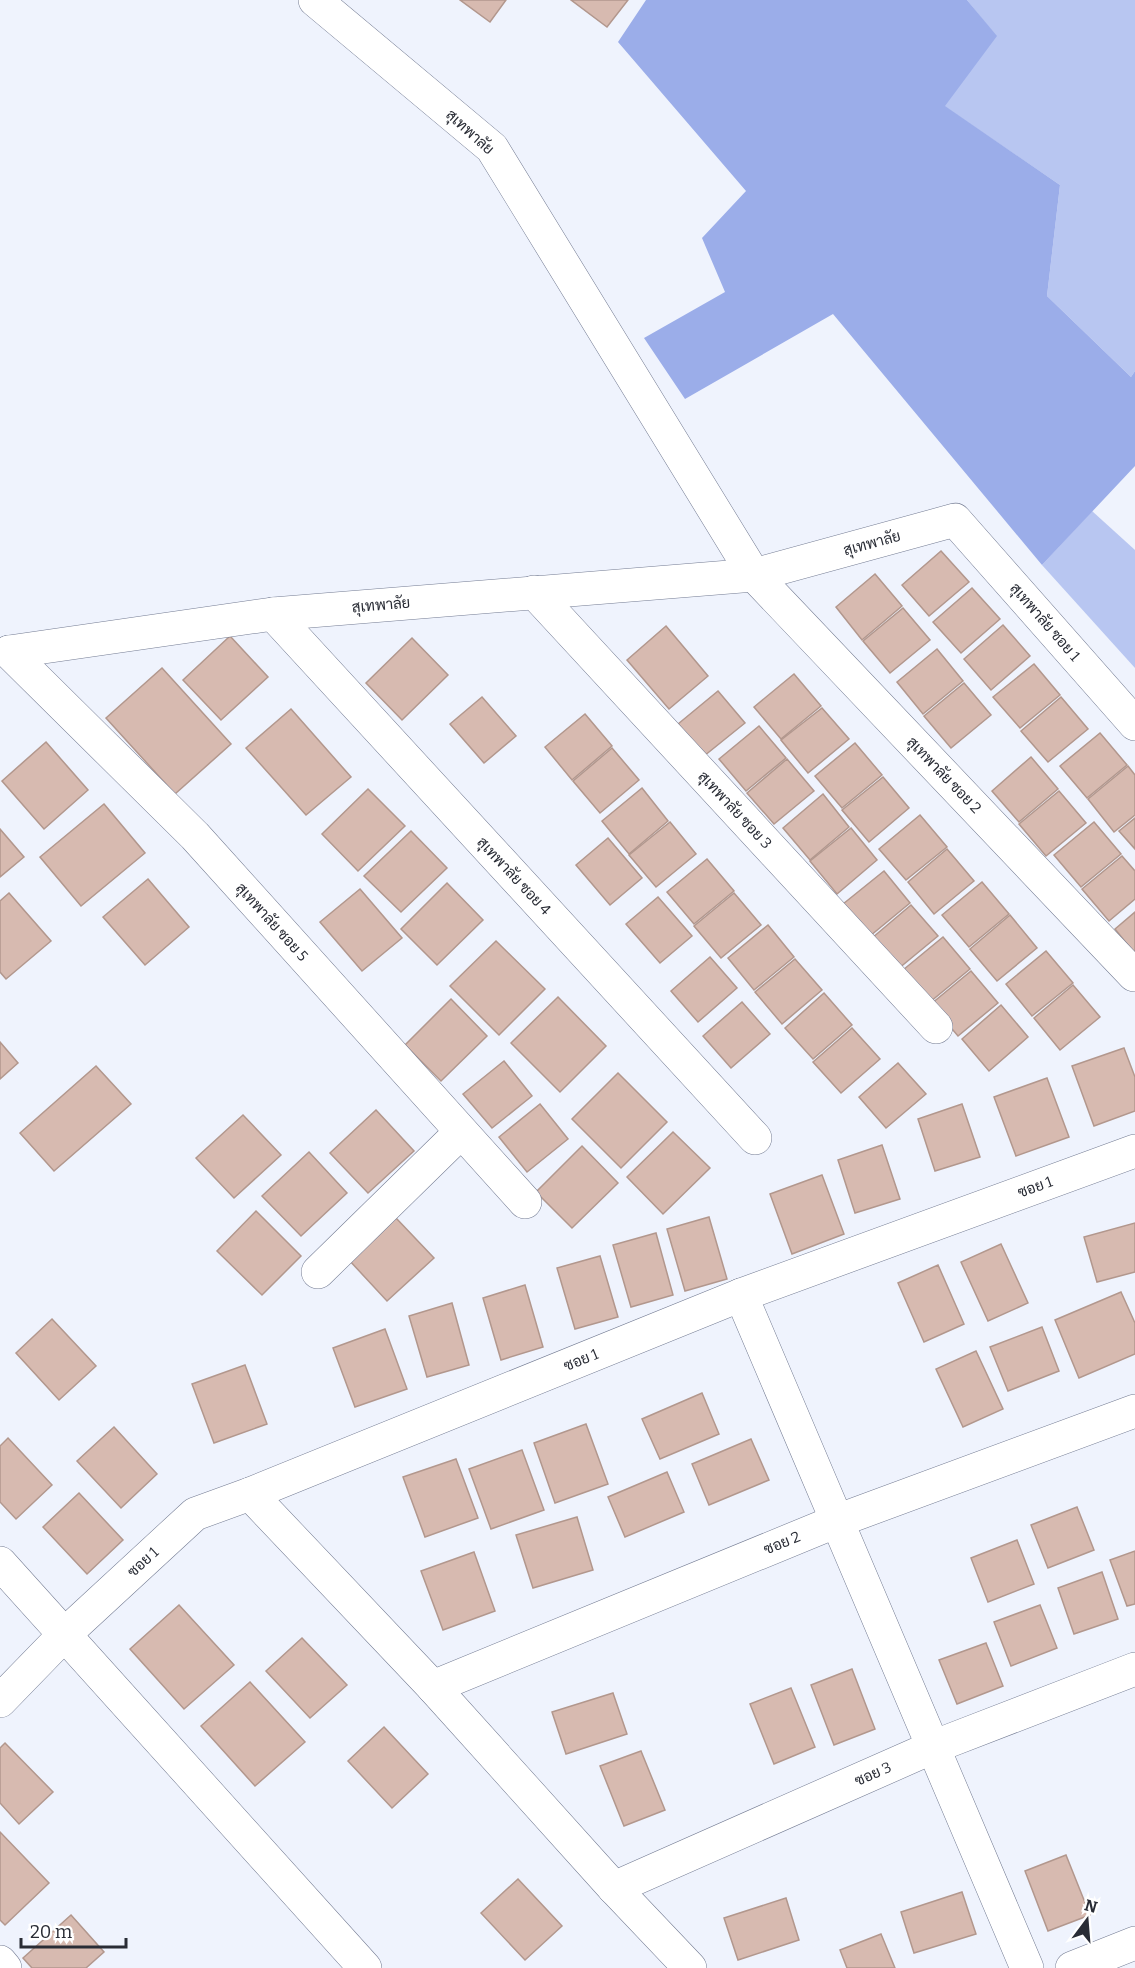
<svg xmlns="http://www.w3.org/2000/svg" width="1135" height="1968" font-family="Bitter,Sarabun,serif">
	<rect width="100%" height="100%" fill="#eff3fd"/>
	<g fill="#b8c6f1">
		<path d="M967 0H1135V371L1131 377 1047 296 1060 185 944 106 996 36Z"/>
		<path d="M1092 511 1135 550V668L1042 565Z"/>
	</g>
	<path fill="#9bade9" d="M646 0H967L997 36 945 106 1060 185 1047 296 1131 377 1135 371V466L1042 565 833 314 685 399 644 338 725 292 702 238 746 191 618 42Z"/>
	<g fill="#d7bab0" stroke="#b2978d" stroke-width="1.5">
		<path d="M460 0H506L490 22Z"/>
		<path d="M571 0H628L607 27Z"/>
		<path d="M941 551 969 582 929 616 902 585Z"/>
		<path d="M875 574 902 606 862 640 836 607Z"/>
		<path d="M972 588 1000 619 961 653 933 622Z"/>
		<path d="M903 608 930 640 890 673 863 641Z"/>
		<path d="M1003 625 1030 656 991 690 964 659Z"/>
		<path d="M666 626 708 676 669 709 627 660Z"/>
		<path d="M230 636 268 677 221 720 183 680Z"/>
		<path d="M412 638 448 675 402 720 366 683Z"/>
		<path d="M937 649 963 681 923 714 897 682Z"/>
		<path d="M1034 664 1060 695 1020 728 993 697Z"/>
		<path d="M162 668 231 744 175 794 106 718Z"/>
		<path d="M794 674 821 706 781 739 754 707Z"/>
		<path d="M964 683 991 715 951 748 924 716Z"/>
		<path d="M718 691 745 723 704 756 678 724Z"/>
		<path d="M482 697 516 736 484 763 450 724Z"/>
		<path d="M1061 697 1088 729 1048 762 1021 731Z"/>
		<path d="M822 708 849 739 808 773 781 740Z"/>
		<path d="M291 709 351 777 306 815 246 748Z"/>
		<path d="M585 714 612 746 572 780 545 747Z"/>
		<path d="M759 726 786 758 746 791 719 759Z"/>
		<path d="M1100 733 1127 765 1087 798 1060 766Z"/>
		<path d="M46 742 88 790 44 829 2 781Z"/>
		<path d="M855 743 882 775 842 808 815 776Z"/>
		<path d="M612 748 639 780 600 813 573 781Z"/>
		<path d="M1031 757 1058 789 1019 822 992 791Z"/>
		<path d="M787 759 814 791 774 824 747 793Z"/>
		<path d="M1128 766 1135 775V815L1114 832 1088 799Z"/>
		<path d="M883 777 909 808 869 842 842 810Z"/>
		<path d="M642 788 668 821 629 854 602 821Z"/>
		<path d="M368 789 405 826 358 871 322 834Z"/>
		<path d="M1059 791 1086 823 1046 856 1019 824Z"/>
		<path d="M823 794 849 827 810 860 783 828Z"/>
		<path d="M104 804 145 853 81 906 40 857Z"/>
		<path d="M920 815 947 847 906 880 879 849Z"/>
		<path d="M1135 818V849L1119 831Z"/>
		<path d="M670 822 696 854 656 887 629 855Z"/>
		<path d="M1094 822 1121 854 1081 887 1054 855Z"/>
		<path d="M851 828 877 860 837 894 810 861Z"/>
		<path d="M0 829 24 857 0 877Z"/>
		<path d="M411 831 447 868 401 912 364 876Z"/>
		<path d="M608 838 642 878 610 905 576 865Z"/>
		<path d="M947 849 974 881 934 914 908 882Z"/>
		<path d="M1122 856 1135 871V899L1109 921 1082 889Z"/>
		<path d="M707 859 734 891 694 924 667 892Z"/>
		<path d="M884 871 910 903 870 936 843 904Z"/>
		<path d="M148 879 189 927 145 965 103 917Z"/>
		<path d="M982 882 1009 914 969 947 942 915Z"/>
		<path d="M447 883 483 920 437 965 401 929Z"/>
		<path d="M360 889 402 938 362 971 320 922Z"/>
		<path d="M9 893 51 941 6 979 0 972V901Z"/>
		<path d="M734 893 761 925 721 958 694 926Z"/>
		<path d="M658 897 692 936 660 963 626 924Z"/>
		<path d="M911 905 938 936 898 969 872 938Z"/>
		<path d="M1135 912V954L1115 929Z"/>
		<path d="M1010 915 1037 948 997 981 970 949Z"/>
		<path d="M768 925 794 957 754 990 728 958Z"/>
		<path d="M943 937 970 969 930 1002 903 970Z"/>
		<path d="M496 941 545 989 499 1035 450 986Z"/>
		<path d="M1046 951 1073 983 1032 1016 1006 984Z"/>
		<path d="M710 957 737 988 698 1022 671 991Z"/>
		<path d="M795 959 822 990 782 1024 755 992Z"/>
		<path d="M971 971 998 1003 958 1036 931 1004Z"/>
		<path d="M1073 985 1100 1017 1060 1050 1034 1018Z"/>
		<path d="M824 993 852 1025 813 1059 785 1028Z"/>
		<path d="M558 997 606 1046 560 1092 511 1043Z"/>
		<path d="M451 999 487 1036 441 1081 405 1045Z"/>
		<path d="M742 1002 770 1034 731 1068 703 1036Z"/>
		<path d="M1001 1005 1028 1037 989 1071 962 1039Z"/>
		<path d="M852 1028 880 1059 841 1093 813 1062Z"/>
		<path d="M0 1042 18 1063 0 1079Z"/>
		<path d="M1124 1048 1135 1077V1111L1094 1126 1072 1066Z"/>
		<path d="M504 1061 532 1096 492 1128 463 1094Z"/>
		<path d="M898 1063 926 1094 886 1128 859 1097Z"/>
		<path d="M96 1066 131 1104 54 1171 20 1133Z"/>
		<path d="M618 1073 667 1122 621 1168 572 1119Z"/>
		<path d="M1047 1078 1069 1137 1016 1156 994 1097Z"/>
		<path d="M540 1104 568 1139 527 1172 499 1137Z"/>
		<path d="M962 1104 980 1157 935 1171 918 1119Z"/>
		<path d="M376 1110 414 1151 368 1193 330 1153Z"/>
		<path d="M243 1115 281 1155 234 1198 196 1158Z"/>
		<path d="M673 1132 710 1168 663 1214 627 1177Z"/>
		<path d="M882 1145 900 1199 855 1213 838 1160Z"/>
		<path d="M582 1146 618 1183 572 1228 536 1192Z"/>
		<path d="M309 1152 347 1193 301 1236 262 1196Z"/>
		<path d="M822 1175 844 1234 792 1254 770 1194Z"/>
		<path d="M256 1211 301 1256 262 1295 217 1251Z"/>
		<path d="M709 1217 727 1279 685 1291 667 1229Z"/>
		<path d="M396 1218 434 1258 387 1301 349 1260Z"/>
		<path d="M1135 1223V1272L1097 1282 1084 1237Z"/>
		<path d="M656 1233 673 1295 631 1307 613 1245Z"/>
		<path d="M1001 1244 1028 1303 988 1321 961 1262Z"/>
		<path d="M600 1256 618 1317 575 1329 557 1268Z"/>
		<path d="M938 1265 964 1324 924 1342 898 1283Z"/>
		<path d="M525 1285 543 1347 501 1360 483 1298Z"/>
		<path d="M1121 1292 1135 1323V1354L1079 1378 1055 1320Z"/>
		<path d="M452 1303 469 1365 427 1377 409 1316Z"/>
		<path d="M52 1319 96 1366 59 1400 16 1353Z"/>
		<path d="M1042 1327 1059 1371 1008 1391 990 1347Z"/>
		<path d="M385 1329 407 1389 355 1407 333 1348Z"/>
		<path d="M976 1351 1003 1409 963 1427 936 1369Z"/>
		<path d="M245 1365 267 1424 214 1443 192 1384Z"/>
		<path d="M702 1393 719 1434 660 1459 642 1419Z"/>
		<path d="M586 1424 608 1484 555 1503 534 1443Z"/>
		<path d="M114 1427 157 1474 121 1508 77 1461Z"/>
		<path d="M8 1438 52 1485 16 1519 0 1502V1446Z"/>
		<path d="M751 1439 769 1480 709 1505 692 1464Z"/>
		<path d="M522 1450 544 1510 491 1529 469 1469Z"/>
		<path d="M456 1459 478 1518 425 1537 403 1477Z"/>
		<path d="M667 1472 684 1512 625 1537 608 1497Z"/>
		<path d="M79 1493 123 1540 87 1574 43 1527Z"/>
		<path d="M1077 1507 1094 1550 1048 1568 1031 1525Z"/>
		<path d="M577 1517 593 1570 533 1588 516 1535Z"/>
		<path d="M1017 1540 1034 1584 988 1602 971 1558Z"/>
		<path d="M1135 1551V1604L1127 1606 1110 1560Z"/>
		<path d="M474 1552 495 1611 443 1630 421 1571Z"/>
		<path d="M1102 1572 1118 1619 1074 1634 1058 1588Z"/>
		<path d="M179 1605 234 1665 184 1709 130 1649Z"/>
		<path d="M1040 1605 1057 1648 1011 1666 994 1622Z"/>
		<path d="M302 1638 347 1685 310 1718 266 1671Z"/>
		<path d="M986 1643 1003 1686 957 1704 939 1660Z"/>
		<path d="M852 1669 875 1729 834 1745 811 1685Z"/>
		<path d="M250 1682 305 1742 255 1786 201 1726Z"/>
		<path d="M791 1688 815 1747 774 1764 750 1704Z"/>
		<path d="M613 1693 627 1734 566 1754 552 1712Z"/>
		<path d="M384 1727 428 1774 392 1808 348 1761Z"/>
		<path d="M5 1743 53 1792 19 1824 0 1803V1748Z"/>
		<path d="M641 1751 665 1810 624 1826 600 1766Z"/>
		<path d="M0 1832 49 1883 5 1925 0 1920Z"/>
		<path d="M1066 1855 1090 1915 1048 1931 1025 1871Z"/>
		<path d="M518 1879 562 1926 525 1960 481 1913Z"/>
		<path d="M962 1892 976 1934 914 1953 901 1912Z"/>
		<path d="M786 1898 799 1940 738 1960 724 1918Z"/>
		<path d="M71 1915 104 1952 86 1968H32L23 1958Z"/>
		<path d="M881 1934 895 1968H847L840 1950Z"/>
	</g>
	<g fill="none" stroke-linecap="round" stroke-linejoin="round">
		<defs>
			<g id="minor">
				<path d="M315 0 492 148 754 575 1134 975"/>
				<path d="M534 592 936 1027"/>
				<path d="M273 614 755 1138"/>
				<path d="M9 652 273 614 754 575 955 520 1135 724"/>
				<path d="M9 652 195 836 525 1202"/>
				<path d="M318 1272 461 1132"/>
				<path d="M741 1295 1027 1968"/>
				<path d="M250 1494 433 1687 614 1888 690 1968"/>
				<path d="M0 1563 365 1968"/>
				<path d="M433 1687 837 1521 1135 1411"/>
				<path d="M0 1701 65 1634 195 1514 250 1494 741 1295 1135 1151"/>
				<path d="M614 1888 933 1747 1135 1669"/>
				<path d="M0 1962 5 1968"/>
				<path d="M1072 1968 1135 1943"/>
			</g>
		</defs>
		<use href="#minor" stroke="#747c93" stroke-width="34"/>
		<use href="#minor" stroke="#fff" stroke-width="33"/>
	</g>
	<g text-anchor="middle" stroke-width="4.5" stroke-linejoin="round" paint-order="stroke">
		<g font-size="15" fill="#292c35" stroke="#fff">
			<text transform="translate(470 132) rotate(42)" y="5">สุเทพาลัย</text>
			<text transform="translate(872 543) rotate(-15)" y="5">สุเทพาลัย</text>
			<text transform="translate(381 605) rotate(-5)" y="5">สุเทพาลัย</text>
			<text transform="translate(1045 622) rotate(49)" y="5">สุเทพาลัย ซอย 1</text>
			<text transform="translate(944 775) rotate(46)" y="5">สุเทพาลัย ซอย 2</text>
			<text transform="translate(735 810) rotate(47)" y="5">สุเทพาลัย ซอย 3</text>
			<text transform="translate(514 876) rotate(47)" y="5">สุเทพาลัย ซอย 4</text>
			<text transform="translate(272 922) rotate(48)" y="5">สุเทพาลัย ซอย 5</text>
			<text transform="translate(1035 1187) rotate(-20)" y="5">ซอย 1</text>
			<text transform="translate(581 1360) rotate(-22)" y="5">ซอย 1</text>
			<text transform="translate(782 1543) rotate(-22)" y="5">ซอย 2</text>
			<text transform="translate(143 1562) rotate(-43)" y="5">ซอย 1</text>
			<text transform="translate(873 1774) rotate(-24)" y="5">ซอย 3</text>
		</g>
	</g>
	<g transform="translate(1087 1920) rotate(16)" stroke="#ffffff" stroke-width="4.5" paint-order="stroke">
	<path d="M0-4.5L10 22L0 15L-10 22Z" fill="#292c35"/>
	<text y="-9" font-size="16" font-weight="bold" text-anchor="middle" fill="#292c35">N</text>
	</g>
	<path d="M21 1938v9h105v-9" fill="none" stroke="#292c35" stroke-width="3"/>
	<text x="30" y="1938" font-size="18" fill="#292c35" stroke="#ffffff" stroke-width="4.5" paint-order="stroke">20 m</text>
</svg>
